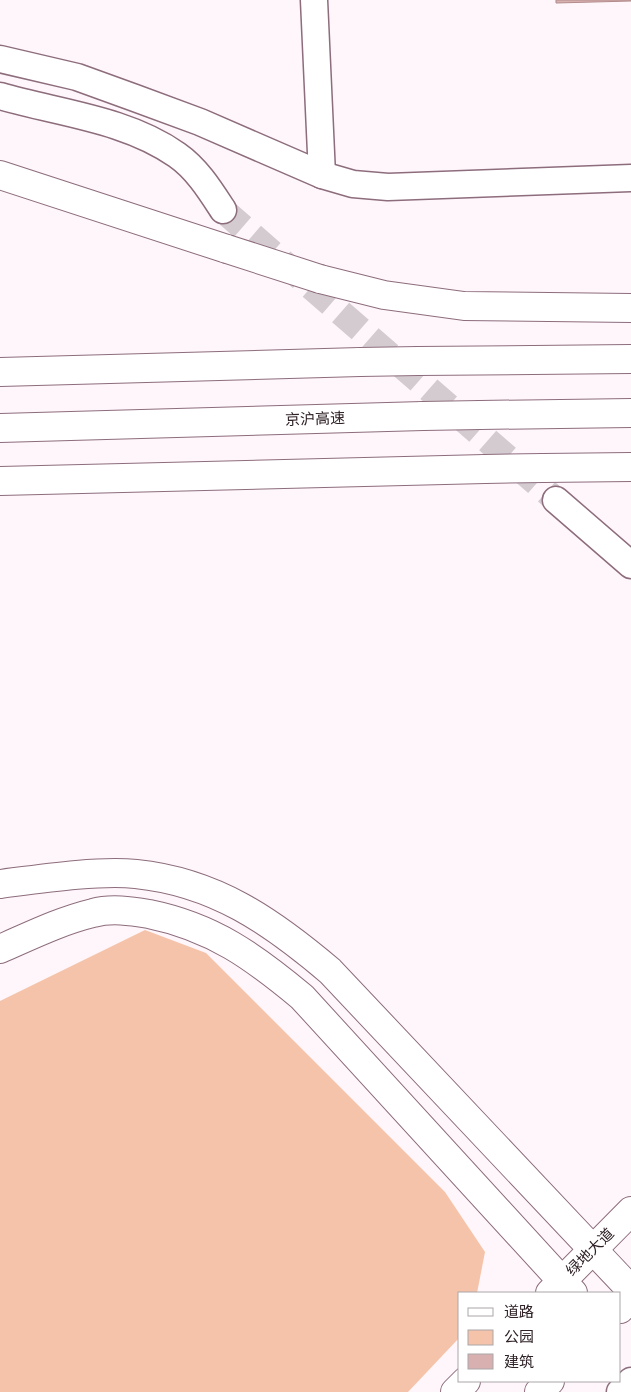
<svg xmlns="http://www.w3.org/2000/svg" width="631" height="1392" font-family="'Golos Text','Noto Sans SC',sans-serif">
	<rect width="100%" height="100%" fill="#fef6fa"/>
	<path fill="#f5c3a9" d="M145 930 206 953 445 1192 485 1252 477 1293H460V1337L408 1392H0V1001Z"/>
	<path fill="#d9b0b0" stroke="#b28b8b" d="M556 0H631V1L556 3Z"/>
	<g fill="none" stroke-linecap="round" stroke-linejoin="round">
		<path stroke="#d4cbd0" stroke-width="26" stroke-dasharray="26 13" stroke-linecap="butt" d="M223 210 556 500"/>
		<defs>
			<g id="minor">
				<path d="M314 0 322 175"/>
				<path d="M0 59 77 77 135 98 200 122 322 175 353 184 388 187 631 178"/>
				<path d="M0 96C58 113 126 119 177 155 197 169 210 190 223 210"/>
				<path d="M556 500 631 565"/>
				<path d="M620 1392 631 1381"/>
			</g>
			<g id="major">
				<path d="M550 1293 631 1211"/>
				<path d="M620 1309 631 1297"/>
				<path d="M455 1392 466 1381"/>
				<path d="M539 1392 550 1381"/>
			</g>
			<g id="highway">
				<path d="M0 175 227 249"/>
				<path d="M320 279 384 295 464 306 631 308"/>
				<path d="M418 361 631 359"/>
				<path d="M0 372 360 362"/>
				<path d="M480 415 631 413"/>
				<path d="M0 428 423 416"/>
				<path d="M543 468 631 467"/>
				<path d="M0 481 485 469"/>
				<path d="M0 884C39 879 99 870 136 874 215 882 271 921 330 971L631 1290"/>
				<path d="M0 949C30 936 60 921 93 913 111 908 131 911 149 914 213 927 254 957 302 997L573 1293"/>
			</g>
		</defs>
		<use href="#minor" stroke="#8d6c7c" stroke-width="29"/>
		<use href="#major" stroke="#8d6c7c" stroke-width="30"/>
		<use href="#highway" stroke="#8d6c7c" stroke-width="30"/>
		<use href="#minor" stroke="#fff" stroke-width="26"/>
		<use href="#major" stroke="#fff" stroke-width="28"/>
		<use href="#highway" stroke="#fff" stroke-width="28"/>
		<defs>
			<g id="highway-bridge">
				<path d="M227 249 320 279"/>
				<path d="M360 362 418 361"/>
				<path d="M423 416 480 415"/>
				<path d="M485 469 543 468"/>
			</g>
		</defs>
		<use href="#highway-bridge" stroke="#8d6c7c" stroke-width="30" stroke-linecap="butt"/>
		<use href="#highway-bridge" stroke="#fff" stroke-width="28"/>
	</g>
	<g text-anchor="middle" stroke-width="4" stroke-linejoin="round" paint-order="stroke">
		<g font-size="15" fill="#2e2127" stroke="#fff">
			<text transform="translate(315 419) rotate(-2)" y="5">京沪高速</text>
			<text transform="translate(590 1252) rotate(-45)" y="5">绿地大道</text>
		</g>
	</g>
	<rect x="458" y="1292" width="162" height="90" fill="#ffffff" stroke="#aba6a9"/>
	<rect x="468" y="1308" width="25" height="8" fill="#ffffff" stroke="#aba6a9"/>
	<text x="504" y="1317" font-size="15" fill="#2e2127">道路</text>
	<rect x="468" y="1330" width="25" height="15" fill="#f5c3a9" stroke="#aba6a9"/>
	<text x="504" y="1342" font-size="15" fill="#2e2127">公园</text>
	<rect x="468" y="1354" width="25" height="15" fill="#d9b0b0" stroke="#aba6a9"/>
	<text x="504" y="1367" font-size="15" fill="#2e2127">建筑</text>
</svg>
